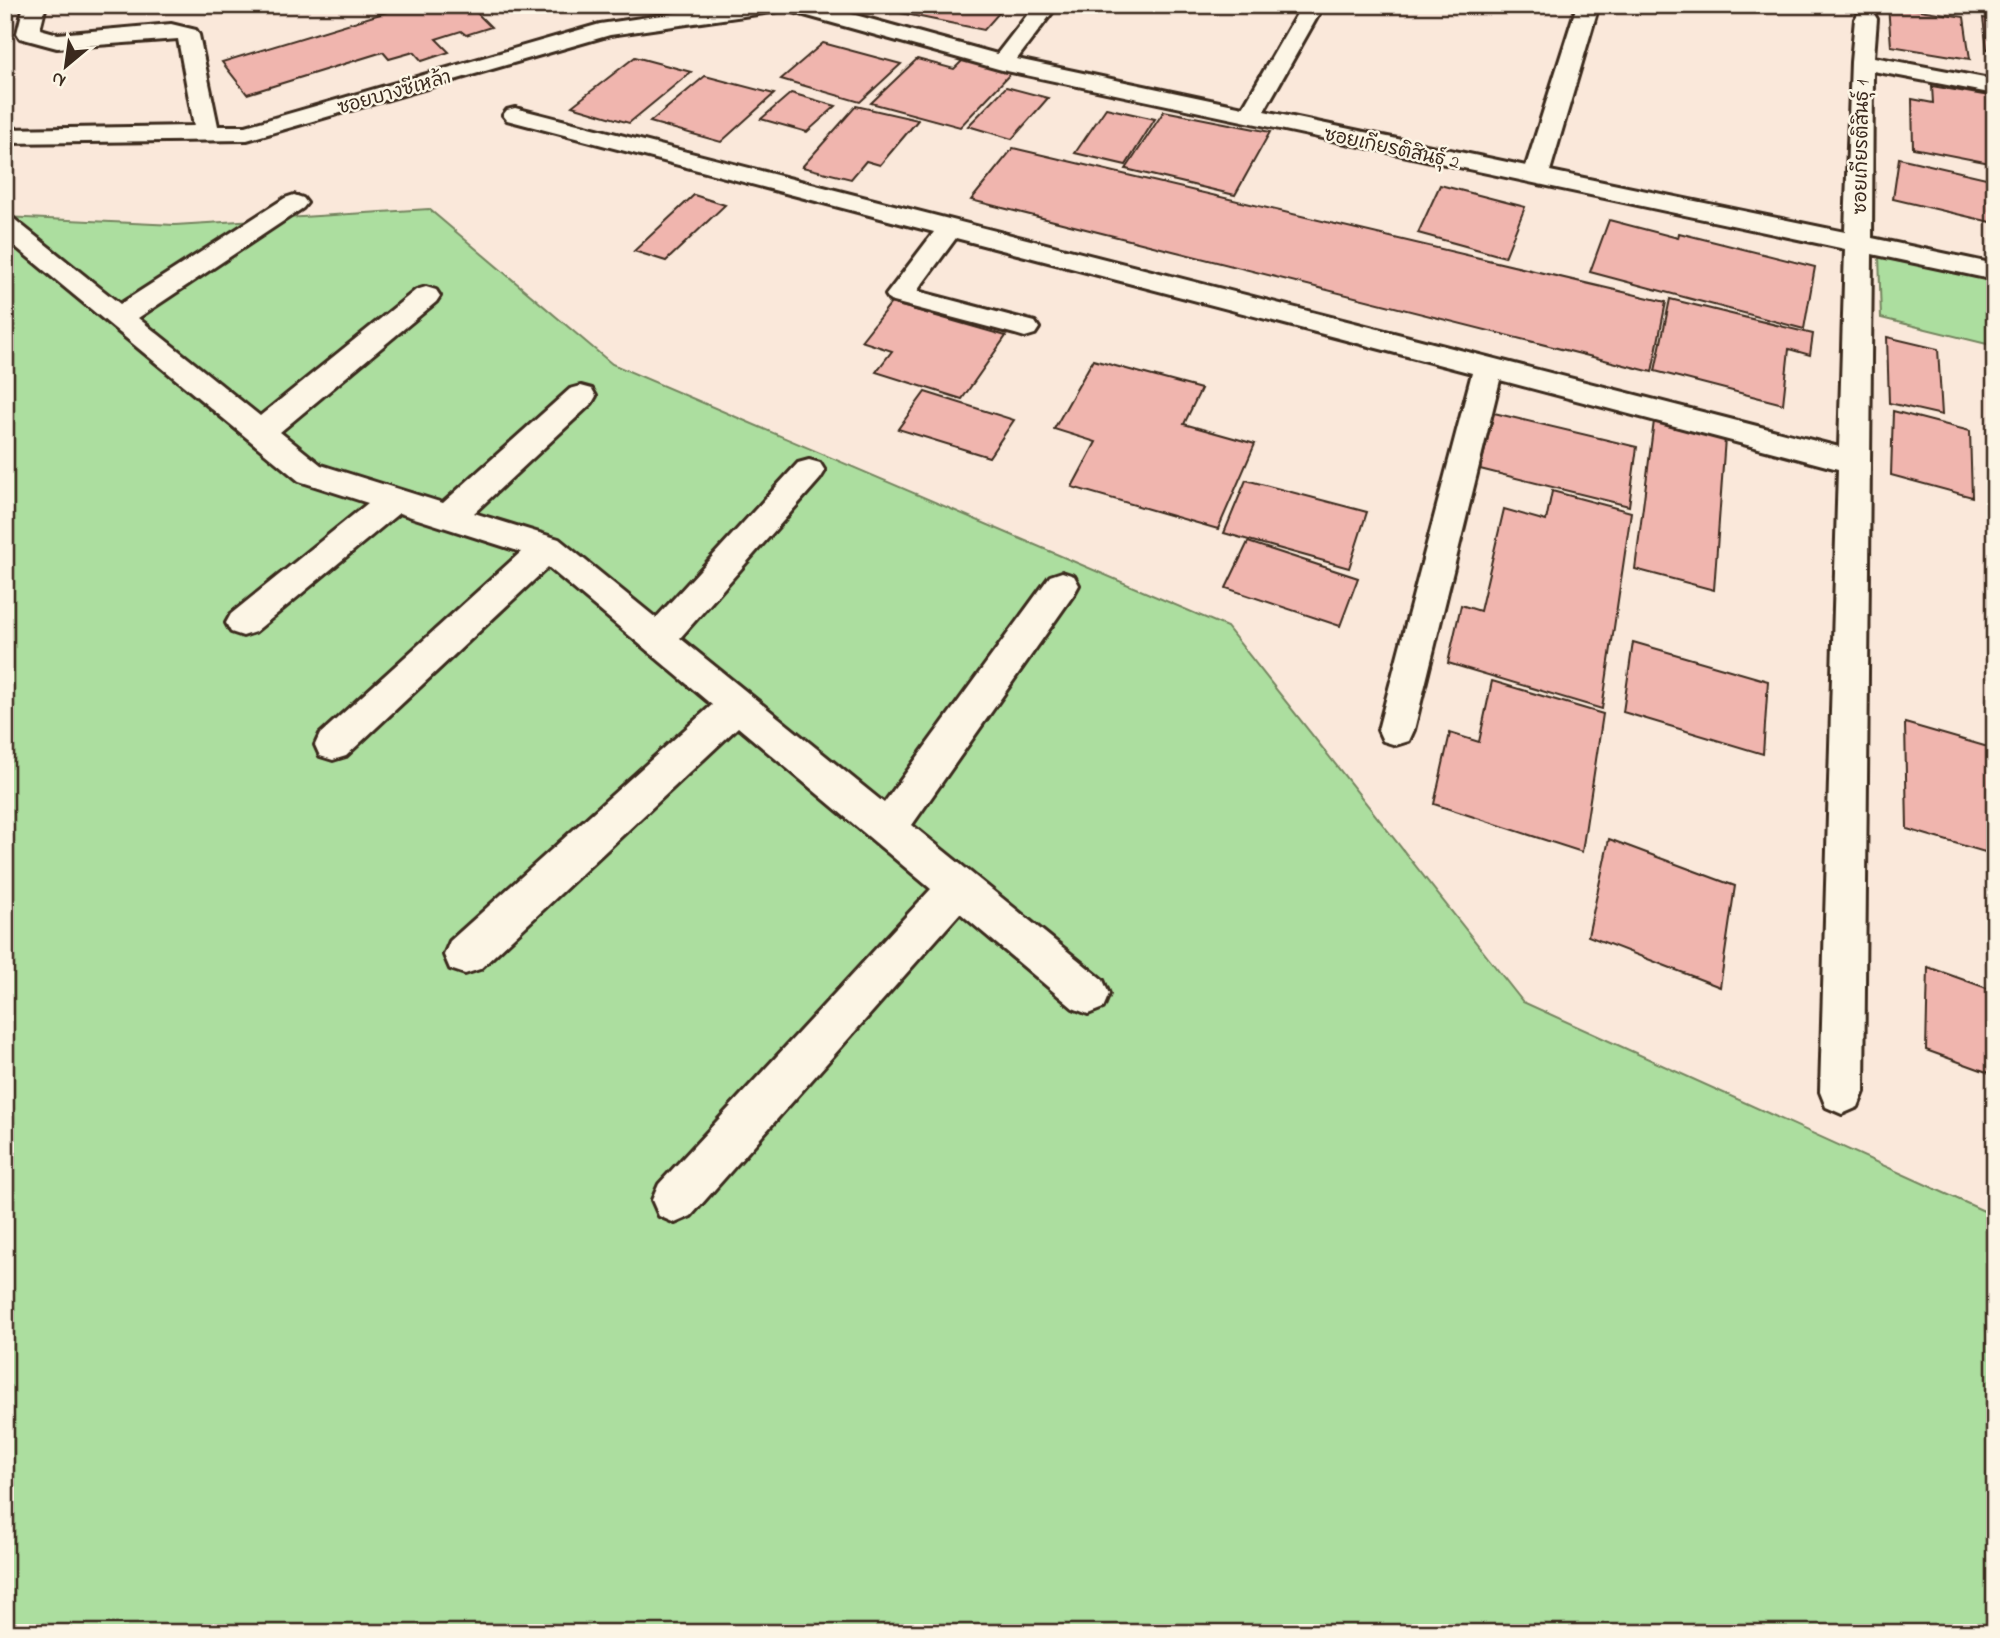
<svg xmlns="http://www.w3.org/2000/svg" width="2000" height="1638" font-family="'Indie Flower','Playpen Sans Thai',sans-serif">
	<rect width="100%" height="100%" fill="#fae8da"/>
	<filter id="ink" filterUnits="userSpaceOnUse"><feTurbulence type="fractalNoise" baseFrequency=".0143" numOctaves="2"/><feDisplacementMap in="SourceGraphic" scale="14" xChannelSelector="R" yChannelSelector="G"/><feConvolveMatrix kernelMatrix="1 2 1 2 8 2 1 2 1" color-interpolation-filters="sRGB"/></filter>
	<g filter="url(#ink)">
		<g fill="#acde9f" stroke="#74845e" stroke-width="2">
			<path d="M429 209 612 364 1227 627 1523 1002 1995 1216V1633H5V217L175 225Z"/>
			<path d="M1879 255 1995 282V346L1881 318Z"/>
		</g>
		<g fill="#f0b5ae" stroke="#3b2a1e" stroke-width="2">
			<path d="M410 5H439L443 9 469 5 491 27 466 35 461 31 436 39 449 52 422 61 414 52 389 59 383 52 247 94 222 62Z"/>
			<path d="M908 5H1006L984 30 901 13Z"/>
			<path d="M1888 5 1964 17 1970 59 1891 46Z"/>
			<path d="M1983 18 1995 20V50L1987 49Z"/>
			<path d="M823 43 901 64 860 102 781 79Z"/>
			<path d="M635 57 691 72 629 123 572 106Z"/>
			<path d="M917 59 954 69 963 60 1012 72 960 127 871 103Z"/>
			<path d="M705 76 774 94 721 142 650 122Z"/>
			<path d="M1932 86 1995 97V164L1913 148 1912 99 1933 103Z"/>
			<path d="M1006 87 1048 98 1012 139 968 126Z"/>
			<path d="M791 93 836 106 807 132 761 119Z"/>
			<path d="M856 106 918 120 880 165 866 161 851 179 802 167Z"/>
			<path d="M1106 108 1155 119 1126 165 1075 153Z"/>
			<path d="M1164 111 1270 132 1235 195 1126 169Z"/>
			<path d="M1013 148 1666 302 1652 372 971 200Z"/>
			<path d="M1899 158 1995 180V223L1893 199Z"/>
			<path d="M1440 185 1525 207 1505 257 1418 233Z"/>
			<path d="M694 195 725 205 666 261 634 251Z"/>
			<path d="M1609 220 1678 238 1679 233 1815 267 1804 329 1590 272Z"/>
			<path d="M1670 299 1813 334 1810 355 1789 349 1783 404 1655 371Z"/>
			<path d="M891 303 1006 336 962 399 876 372 892 351 861 341Z"/>
			<path d="M1887 337 1938 349 1942 415 1889 403Z"/>
			<path d="M1093 360 1201 389 1184 424 1255 444 1218 529 1072 487 1096 442 1054 429Z"/>
			<path d="M925 392 1014 420 989 457 898 429Z"/>
			<path d="M1893 411 1970 431 1972 497 1891 475Z"/>
			<path d="M1494 413 1637 447 1629 506 1480 469Z"/>
			<path d="M1654 421 1725 438 1714 590 1635 569Z"/>
			<path d="M1246 480 1367 512 1349 568 1224 533Z"/>
			<path d="M1552 491 1631 512 1602 709 1448 663 1461 605 1480 611 1504 509 1546 521Z"/>
			<path d="M1248 542 1358 578 1340 626 1226 588Z"/>
			<path d="M1633 642 1768 681 1763 754 1623 712Z"/>
			<path d="M1492 681 1603 714 1582 852 1434 804 1450 733 1479 742Z"/>
			<path d="M1905 723 1995 749V855L1907 829Z"/>
			<path d="M1609 839 1735 886 1720 987 1588 936Z"/>
			<path d="M1928 967 1995 991V1075L1926 1050Z"/>
		</g>
		<g fill="none" stroke-linecap="round" stroke-linejoin="round">
			<defs>
				<g id="minor">
					<path d="M24 5H46L40 29 58 34 171 24 196 30 199 35 218 126H246L600 24 730 5H819L997 54 1035 5H1058L1017 59 1243 107 1302 5H1324L1264 111 1526 166 1577 5H1599L1550 171 1845 232 1851 62 1855 19 1858 14H1874L1877 19 1874 57 1995 80V94L1873 71 1872 238 1995 264V280L1872 254 1864 1092 1858 1107 1842 1114 1826 1107 1820 1092 1838 469 1500 380 1414 730 1409 741 1396 745 1383 741 1378 730 1472 373 956 238 917 291 1035 322 1039 328 1035 334 1025 337 1015 334 890 301 886 295 934 232 507 120 503 115 507 110 515 108 1839 447 1845 249 1002 70 786 10 610 35 247 140 5 143V129L194 126 178 39 57 48 20 38 17 33Z"/>
					<path d="M294 195 303 198 307 203 303 208 138 318 260 416 416 290 426 287 436 290 440 296 436 302 280 432 321 465 443 503 570 389 581 386 592 389 596 396 592 403 474 513 559 539 656 618 798 463 809 460 820 463 825 471 820 479 680 638 884 803 1050 576 1062 572 1074 576 1079 585 1074 594 912 825 1103 980 1109 994 1103 1008 1088 1014 1073 1008 960 913 691 1216 675 1223 659 1216 652 1200 659 1184 931 889 738 727 480 969 465 974 450 969 444 955 450 941 712 705 548 567 346 756 333 760 320 756 315 745 320 734 521 552 399 513 255 632 243 636 231 632 226 623 231 614 368 503 299 481 5 238V217L14 219 120 304 285 198Z"/>
				</g>
			</defs>
			<use href="#minor" stroke="#3b2a1e" stroke-width="6"/>
			<use href="#minor" fill="#fcf5e5" fill-rule="evenodd"/>
		</g>
	</g>
	<g text-anchor="middle" stroke-width="5" stroke-linejoin="round" paint-order="stroke">
		<g font-size="19" fill="#3b2a1e" stroke="#fcf5e5">
			<text transform="translate(394 91) rotate(-16)" y="7">ซอยบางซีเหล้า</text>
			<text transform="translate(1392 147) rotate(12)" y="7">ซอยเกียรติสินธุ์ 2</text>
			<text transform="translate(1860 147) rotate(-89)" y="7">ซอยเกียรติสินธุ์ 1</text>
		</g>
	</g>
	<rect width="2000" height="1638" fill="none" stroke="#fcf5e5" stroke-width="28"/>
	<rect x="14" y="14" width="1972" height="1610" fill="none" stroke="#3b2a1e" stroke-width="2.5" filter="url(#ink)"/>
	<g transform="translate(66 66) rotate(209)" stroke="#fcf5e5" stroke-width="5" paint-order="stroke">
	<path d="M0-5L12 26L0 18L-12 26Z" fill="#3b2a1e"/>
	<text y="-10" font-size="19" font-weight="bold" text-anchor="middle" fill="#3b2a1e">N</text>
	</g>
</svg>
